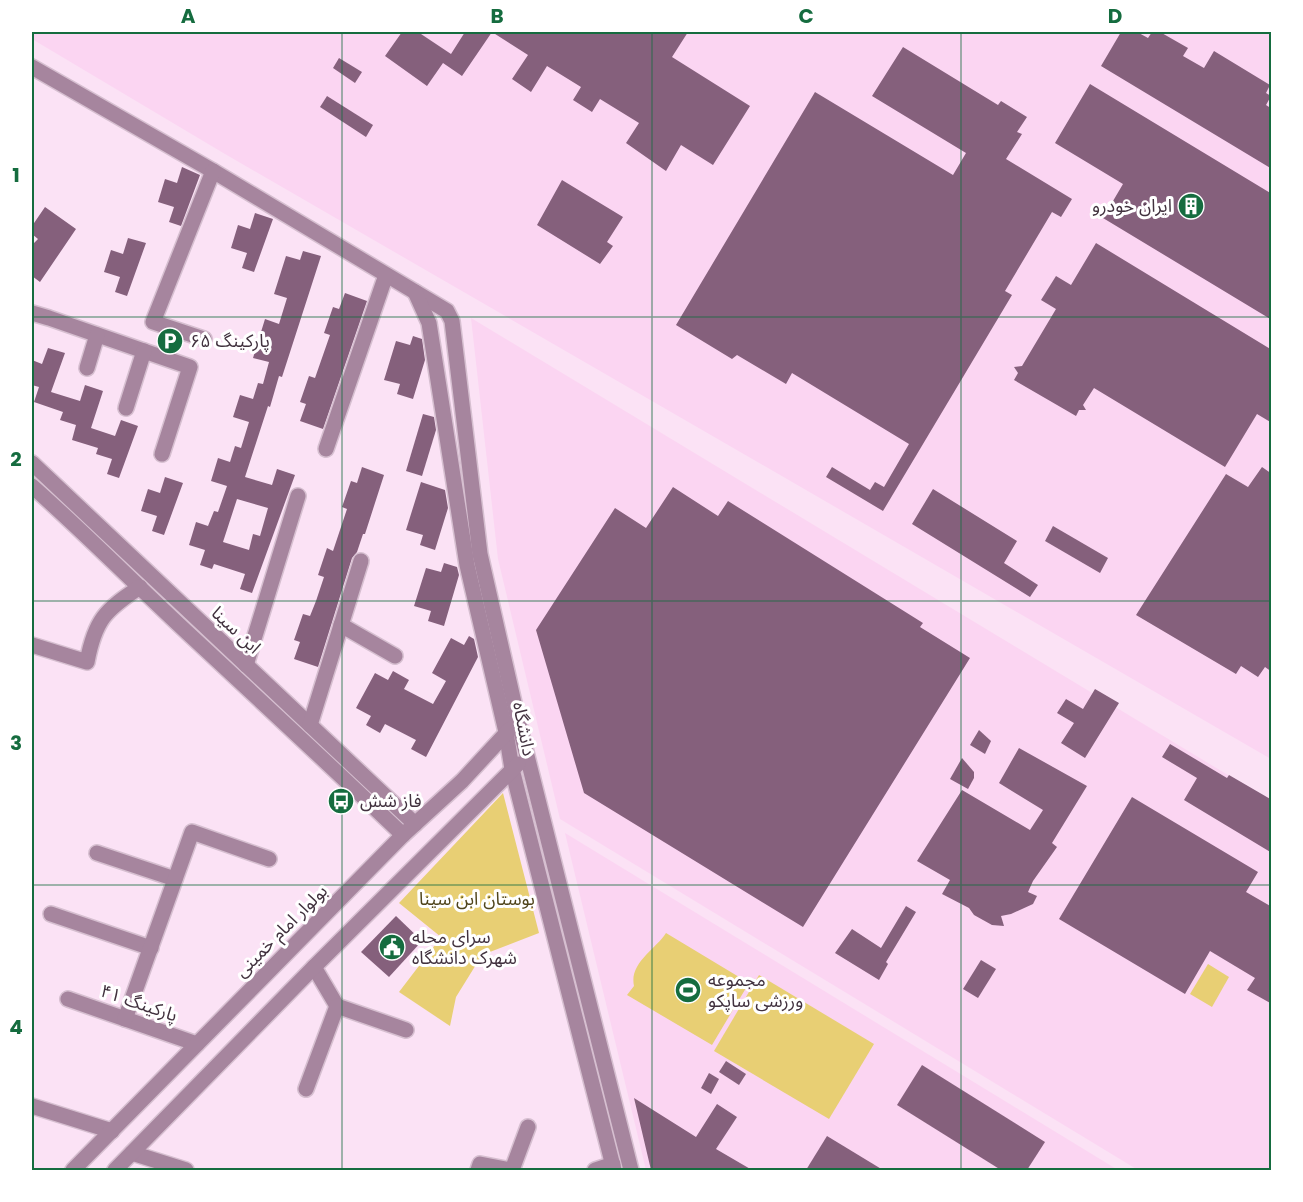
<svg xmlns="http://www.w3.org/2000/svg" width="1303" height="1202" font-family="Poppins,'Noto Sans Arabic',sans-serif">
	<rect width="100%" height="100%" fill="#fbe2f5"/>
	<g fill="#fbd5f2">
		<path d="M32 32H1271V759L225 154 32 39Z"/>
		<path d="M471 318 1271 801V1170H1138L560 819 498 559Z"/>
		<path d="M565 833 1118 1170H646Z"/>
	</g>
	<g fill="#e8cf74">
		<path d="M503 793 539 933 482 955 456 997 450 1026 399 992 441 937 399 903Z"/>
		<path d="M666 933 749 983 712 1045 627 995 634 986C629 963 656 949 666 933Z"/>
		<path d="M1208 964 1229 977 1212 1007 1190 994Z"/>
		<path d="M759 975 874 1044 829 1119 714 1051Z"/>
	</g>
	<g fill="#85607c" fill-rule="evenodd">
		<path d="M402 32H418L451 54 465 32H688L672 57 750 106 713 165 681 145 666 171 626 143 639 123 600 99 592 112 573 100 581 87 547 66 531 92 512 79 528 55 492 32 462 76 443 63 427 86 385 56Z"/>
		<path d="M1121 32H1137L1148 38 1152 32H1160L1188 48 1183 56 1204 68 1214 51 1270 85 1266 93 1271 96 1266 105 1272 109V169L1101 66Z"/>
		<path d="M903 47 998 105 1001 101 1027 117 1017 132 1022 134 1006 159 1072 199 1061 217 1052 212 1005 291 1012 295 883 511 826 477 832 467 870 490 875 482 884 487 909 444 792 373 786 384 737 355 732 359 676 325 815 92 953 175 966 153 872 96Z"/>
		<path d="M339 58 362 72 355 83 333 68Z"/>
		<path d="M1090 84 1272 194V320L1103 218 1123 184 1055 143Z"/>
		<path d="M327 96 373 125 366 137 320 107Z"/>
		<path d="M182 167 200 175 181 226 169 222 174 207 158 202 165 179 177 183Z"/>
		<path d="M562 180 623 217 607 242 613 246 600 264 537 225Z"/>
		<path d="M45 207 76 229 40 282 32 276V245L38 239 32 234V226Z"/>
		<path d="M255 213 273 219 254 272 242 268 247 253 231 248 238 225 250 229Z"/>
		<path d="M128 238 146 243 127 296 115 292 120 277 104 272 111 250 123 254Z"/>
		<path d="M1096 243 1272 350V423L1257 414 1225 467 1094 388 1083 405 1086 410H1079L1076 416 1014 380 1018 373 1014 367 1022 366 1056 309 1041 300 1056 276 1071 285Z"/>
		<path d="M303 251 321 256 282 377 279 376 270 407 268 406 245 477 272 485 277 469 295 475 252 593 240 589 245 574 214 564 212 569 200 565 205 550 189 545 196 522 208 526 214 511 218 512 227 486 211 481 218 458 230 462 235 446 241 448 249 422 233 417 240 395 253 399 258 383 263 384 269 362 253 358 265 319 279 324 287 298 274 294 286 256 300 260ZM237 499 268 508 260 536 253 534 249 550 223 542Z"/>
		<path d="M345 293 367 301 323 429 300 421 306 404 300 402 309 376 315 378 330 335 324 333 333 307 339 309Z"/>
		<path d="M413 336 422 339 425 360 413 399 397 394 400 384 384 380 396 341 410 345Z"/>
		<path d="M48 348 65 353 51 392 80 401 85 385 103 391 91 428 115 436 121 420 138 426 119 478 107 474 112 459 96 454 98 448 72 440 76 425 60 420 63 412 34 402 39 387 32 385V360L42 364Z"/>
		<path d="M423 414 434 417 436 430 422 476 406 471Z"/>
		<path d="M362 467 384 475 365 534H363L357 552 352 558 318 667 294 659 300 642 294 640 303 614 310 616 316 601 324 577 318 575 327 548 333 551 347 509 342 507 351 481 357 483Z"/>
		<path d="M1262 467 1272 474V672L1265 667 1258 677 1241 666 1236 674 1136 615 1226 474 1248 487Z"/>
		<path d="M165 477 183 483 164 535 152 531 157 516 141 511 148 489 160 493Z"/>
		<path d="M421 482 445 490 448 508 435 550 420 545 423 535 406 530Z"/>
		<path d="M673 487 718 516 728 501 923 623 920 627 970 658 803 927 584 793 536 630 615 508 646 528Z"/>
		<path d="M933 489 1017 541 1004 563 1038 585 1030 597 912 524Z"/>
		<path d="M1053 526 1108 558 1100 573 1045 541Z"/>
		<path d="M444 563 457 567 459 575 444 626 428 621 431 611 414 606 426 568 441 572Z"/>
		<path d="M469 636 474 639 478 657 426 757 411 749 416 740 385 724 380 733 366 725 371 716 356 708 375 673 388 680 393 671 409 680 404 689 433 704 446 681 432 673 451 638 464 645Z"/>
		<path d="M1095 689 1119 703 1085 758 1061 743 1074 723 1057 713 1066 699 1083 709Z"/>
		<path d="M979 730 991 741 985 754 970 745Z"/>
		<path d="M1170 744 1227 778 1229 775 1272 800V853L1184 800 1197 778 1162 757Z"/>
		<path d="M1019 748 1087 786 1052 843 1057 847 1033 881 1028 892 1037 896 1033 904 1011 914 1001 916 1004 926 992 925 974 915 969 908 942 894 950 880 917 861 962 790 1030 830 1043 810 999 783Z"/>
		<path d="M962 758 974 772V778L968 789 950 779Z"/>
		<path d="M1132 797 1258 872 1246 892 1272 907V1004L1247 990 1255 978 1210 951 1185 994 1059 919Z"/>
		<path d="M906 906 916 912 886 962 888 964 879 980 835 953 852 929 881 948Z"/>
		<path d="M396 916 422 941 389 977 361 952Z"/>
		<path d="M981 960 996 969 978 998 963 989Z"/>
		<path d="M726 1061 746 1074 739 1085 719 1072Z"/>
		<path d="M922 1065 1045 1142 1027 1170H1001L897 1105Z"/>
		<path d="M709 1073 719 1079 711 1094 701 1088Z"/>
		<path d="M634 1098 696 1137 717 1104 737 1117 716 1149 752 1170H651Z"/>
		<path d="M827 1136 883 1170H806Z"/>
	</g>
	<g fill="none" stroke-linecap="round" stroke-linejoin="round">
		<defs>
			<g id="minor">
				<path d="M32 67 213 171 447 311 452 321 480 554 518 720 631 1170"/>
				<path d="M415 292 429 323 467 565 506 732 512 769 614 1170"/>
				<path d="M32 313 49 318 190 367 162 454"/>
				<path d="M204 339 153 322 213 171"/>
				<path d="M87 368 97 335"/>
				<path d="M126 408 144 351"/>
				<path d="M326 449 386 275"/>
				<path d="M32 463 415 824"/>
				<path d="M32 486C86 534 137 586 191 636 262 702 333 768 403 835"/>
				<path d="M341 625 395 656"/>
				<path d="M32 645 87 662C95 620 105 610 140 587"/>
				<path d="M246 665 298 496"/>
				<path d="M310 725 361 561"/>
				<path d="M97 853 175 879"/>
				<path d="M51 914 151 948"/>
				<path d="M314 967 337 1006 406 1030"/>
				<path d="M68 999 197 1044"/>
				<path d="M125 1019 192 832 269 859"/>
				<path d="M306 1089 337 1006"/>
				<path d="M32 1106 112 1131"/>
				<path d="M132 1153 186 1170"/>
				<path d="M73 1170 403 835 462 781 510 729"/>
				<path d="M115 1170 314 967 518 764"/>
				<path d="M478 1170 480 1164 511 1170"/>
				<path d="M512 1170 528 1127"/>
				<path d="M595 1170 613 1164"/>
			</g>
		</defs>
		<use href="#minor" stroke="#d6bfd0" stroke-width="18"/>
		<use href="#minor" stroke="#a6859e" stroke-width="15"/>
	</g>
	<path fill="none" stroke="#156c3f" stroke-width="1.5" stroke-opacity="0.55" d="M342 32V1170M652 32V1170M961 32V1170M32 317H1272M32 601H1272M32 885H1272"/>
	<defs>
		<symbol id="building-disc" viewBox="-11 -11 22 22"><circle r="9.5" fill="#156c3f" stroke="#fff"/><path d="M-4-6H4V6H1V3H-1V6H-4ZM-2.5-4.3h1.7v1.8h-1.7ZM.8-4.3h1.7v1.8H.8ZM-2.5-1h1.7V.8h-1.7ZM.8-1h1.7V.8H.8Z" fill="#fff"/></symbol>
		<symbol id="parking-disc" viewBox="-11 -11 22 22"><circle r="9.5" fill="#156c3f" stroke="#fff"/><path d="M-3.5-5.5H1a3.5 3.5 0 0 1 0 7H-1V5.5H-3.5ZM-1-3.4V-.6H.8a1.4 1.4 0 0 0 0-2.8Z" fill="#fff"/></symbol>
		<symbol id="bus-disc" viewBox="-11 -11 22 22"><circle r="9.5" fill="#156c3f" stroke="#fff"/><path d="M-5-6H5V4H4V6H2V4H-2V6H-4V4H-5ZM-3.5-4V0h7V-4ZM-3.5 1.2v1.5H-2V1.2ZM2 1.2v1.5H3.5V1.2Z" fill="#fff"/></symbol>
		<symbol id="civic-disc" viewBox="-11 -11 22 22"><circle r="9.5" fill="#156c3f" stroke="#fff"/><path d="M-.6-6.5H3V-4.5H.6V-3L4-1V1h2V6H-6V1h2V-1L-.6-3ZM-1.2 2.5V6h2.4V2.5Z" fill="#fff"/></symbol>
		<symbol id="stadium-disc" viewBox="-11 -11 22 22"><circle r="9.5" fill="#156c3f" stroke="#fff"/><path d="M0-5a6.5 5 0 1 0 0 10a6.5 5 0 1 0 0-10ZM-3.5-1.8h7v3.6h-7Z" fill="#fff"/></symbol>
	</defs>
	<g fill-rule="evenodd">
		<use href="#building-disc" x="1176" y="191" width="30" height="30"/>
		<use href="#parking-disc" x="155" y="326" width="30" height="30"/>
		<use href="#bus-disc" x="326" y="786" width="30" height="30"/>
		<use href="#civic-disc" x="377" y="932" width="30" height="30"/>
		<use href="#stadium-disc" x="673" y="975" width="30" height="30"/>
	</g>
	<g text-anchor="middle" stroke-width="6" stroke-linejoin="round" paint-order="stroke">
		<g font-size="18" fill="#41313e" stroke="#fff" text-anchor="start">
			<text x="1172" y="212" text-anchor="end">ایران خودرو</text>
			<text x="190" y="347">پارکینگ ۶۵</text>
			<text x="360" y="807">فاز شش</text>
			<text x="412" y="943">سرای محله<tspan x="412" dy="21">شهرک دانشگاه</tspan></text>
			<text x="708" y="986">مجموعه<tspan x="708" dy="21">ورزشی ساپکو</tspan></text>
		</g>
		<g font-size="18" fill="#41313e" stroke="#fff">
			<text transform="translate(236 630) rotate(43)" y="6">ابن سینا</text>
			<text transform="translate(524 729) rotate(79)" y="6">دانشگاه</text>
			<text transform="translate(281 931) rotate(-45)" y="6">بولوار امام خمینی</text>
			<text transform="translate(139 1003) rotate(19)" y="6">پارکینگ ۴۱</text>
		</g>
		<g font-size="18" fill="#50451c" stroke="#fff">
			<text x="477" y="905">بوستان ابن سینا</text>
		</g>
	</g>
	<rect width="1303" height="1202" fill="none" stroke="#ffffff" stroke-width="66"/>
	<rect x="33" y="33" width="1237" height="1136" fill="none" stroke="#156c3f" stroke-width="2"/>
	<g font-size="20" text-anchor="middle" font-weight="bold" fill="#156c3f">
		<text x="188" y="23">A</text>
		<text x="497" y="23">B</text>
		<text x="806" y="23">C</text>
		<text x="1115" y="23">D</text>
		<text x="16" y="182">1</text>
		<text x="16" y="466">2</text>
		<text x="16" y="750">3</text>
		<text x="16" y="1034">4</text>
	</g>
</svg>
